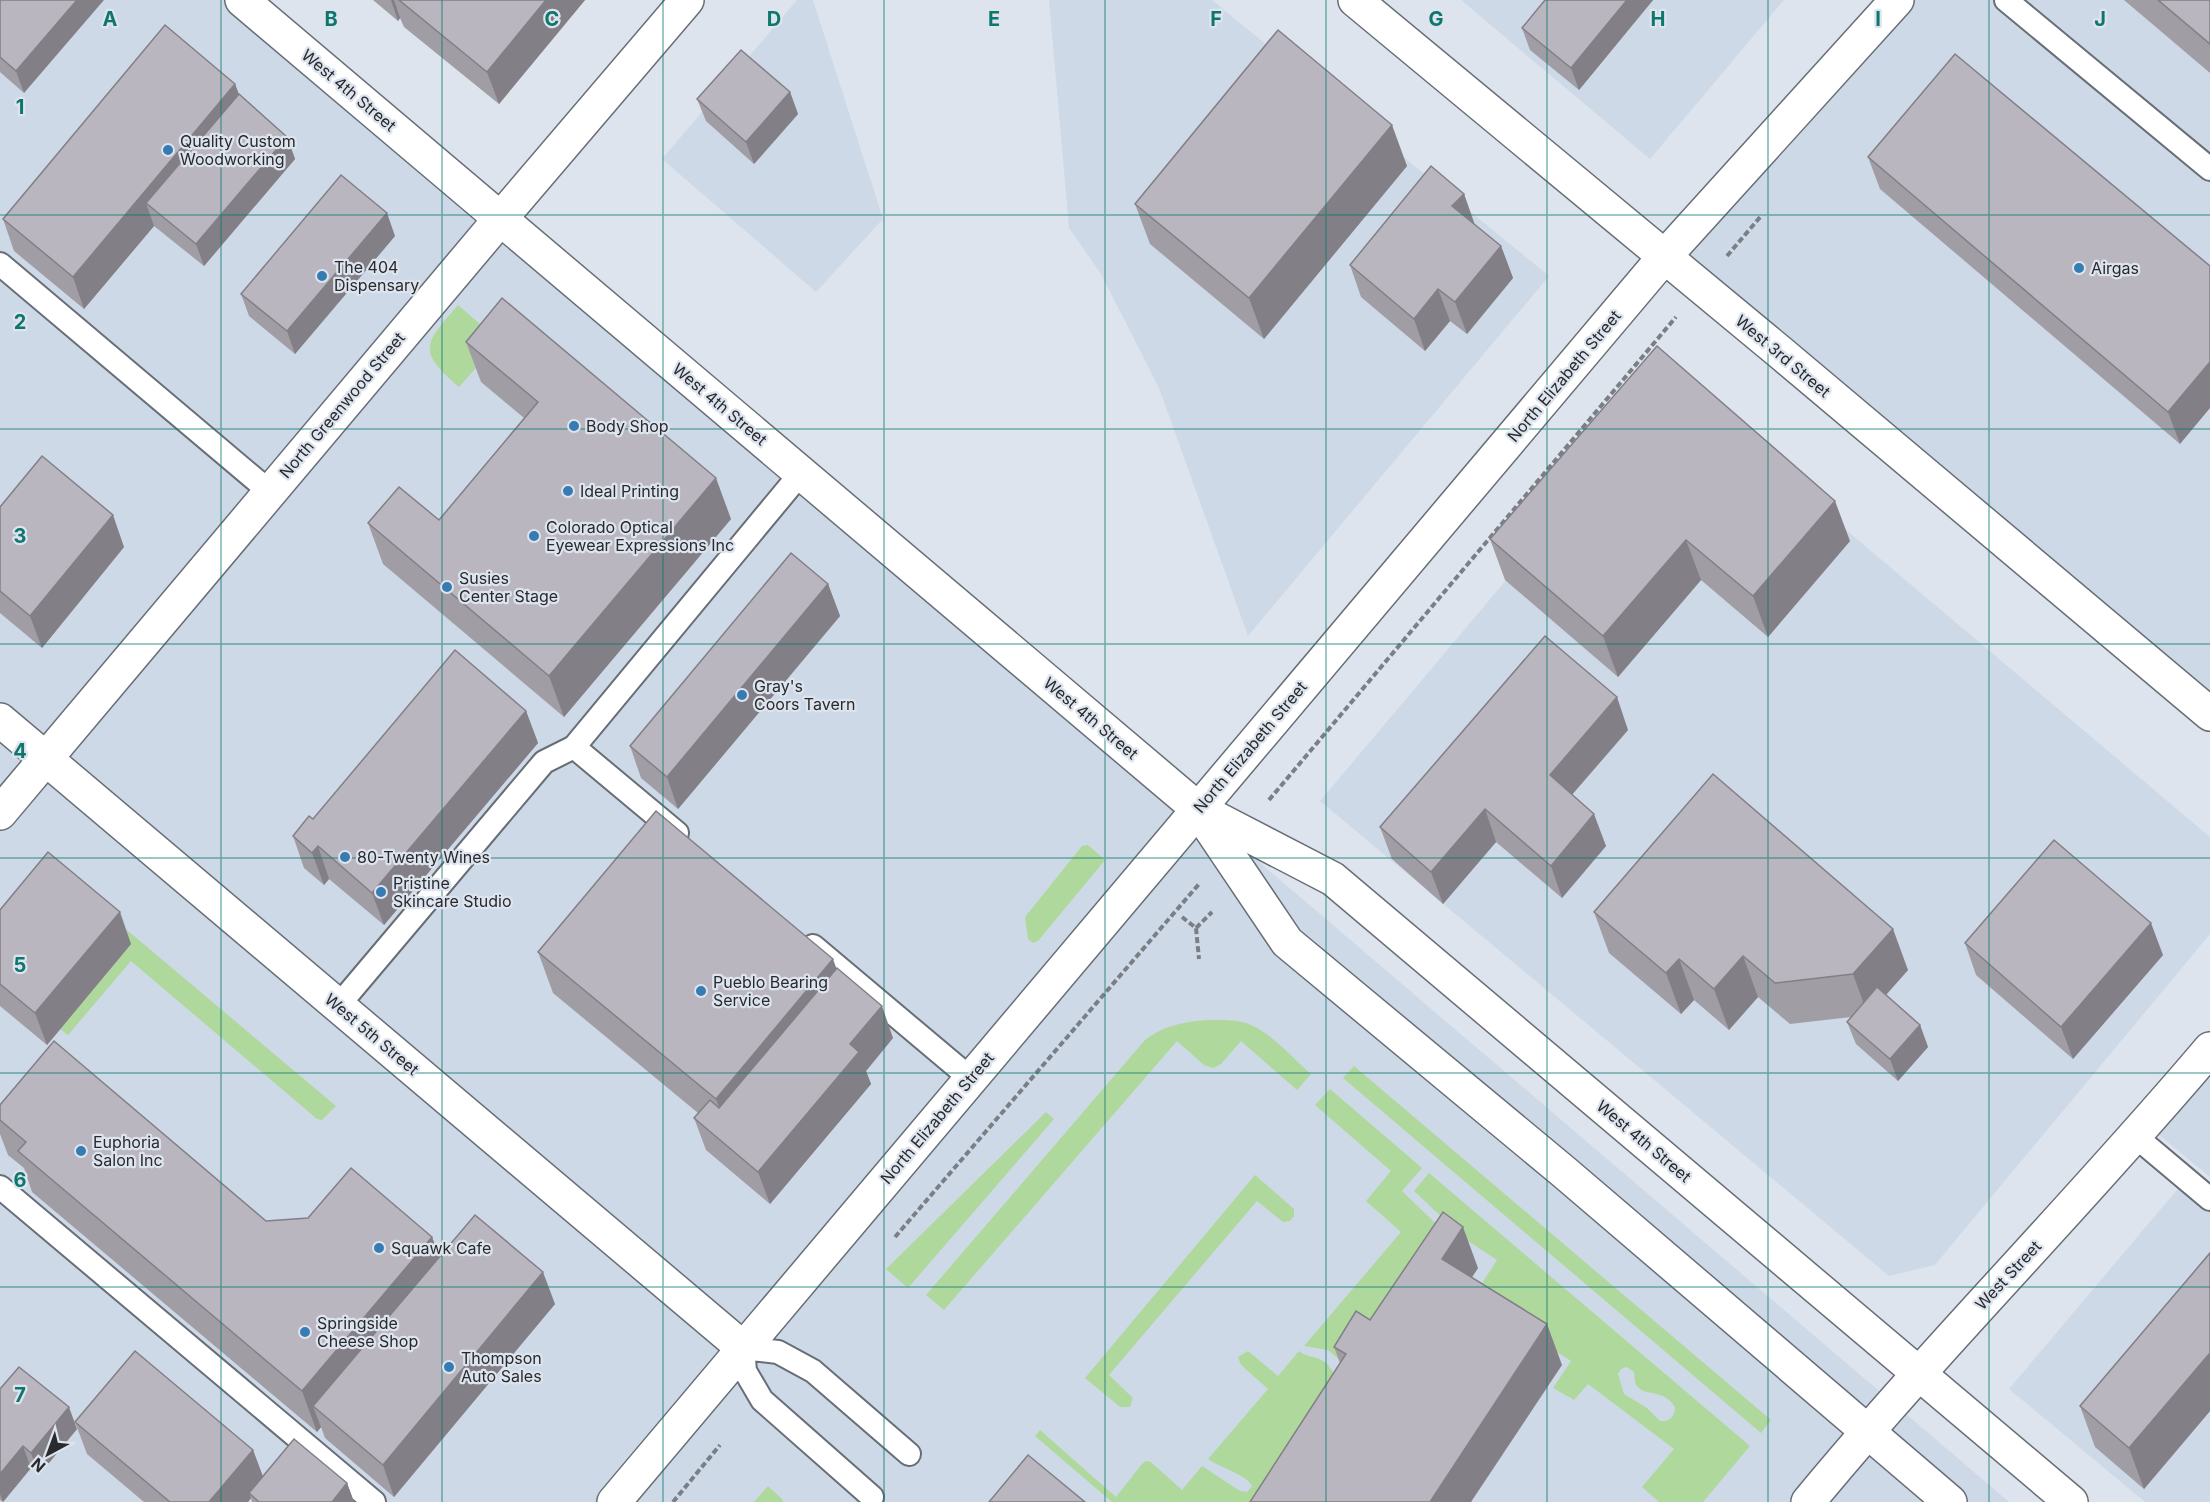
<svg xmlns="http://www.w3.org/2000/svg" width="2210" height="1502" font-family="Inter,sans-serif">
	<rect width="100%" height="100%" fill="#dde4ed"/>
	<g fill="#ced9e8">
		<path d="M0 0H242L1136 757 2009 1502H0Z"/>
		<path d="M797 0H813L883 219 816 292 662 159Z"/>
		<path d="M1049 0H1212L1549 276 1248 636 1159 388 1101 274 1069 228Z"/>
		<path d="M1461 0H1784L1650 159Z"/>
		<path d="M1897 0H2210V714L1665 256Z"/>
		<path d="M1672 383 2210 837V934L1935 1265 1889 1276 1320 801Z"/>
		<path d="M2210 1049V1177L2146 1124Z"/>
		<path d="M2181 1185 2210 1209V1502H2145L2009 1389Z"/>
	</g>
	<g fill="#afd89c" fill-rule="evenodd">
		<path d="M458 305 480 324 483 360 459 387C417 351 424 344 458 305Z"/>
		<path d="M1088 845 1105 860 1038 941 1033 943 1028 939 1025 917 1082 846Z"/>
		<path d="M121 925 336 1106 322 1120 317 1119 131 961 68 1035 60 1029Z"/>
		<path d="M1208 1020C1223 1020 1238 1019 1251 1025 1272 1034 1294 1059 1311 1074L1297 1090 1241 1041 1221 1064 1213 1068 1204 1065 1177 1041 944 1310 926 1295 1145 1040C1165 1025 1184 1022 1208 1020Z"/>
		<path d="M1354 1066 1771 1420 1761 1433 1343 1078Z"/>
		<path d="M1330 1089 1422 1168 1402 1191 1452 1239 1291 1502H1112L1035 1436 1040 1430 1116 1497 1142 1464 1146 1461 1151 1462 1182 1490 1202 1466 1240 1491 1247 1492 1252 1486C1246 1474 1220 1468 1208 1459L1268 1389 1241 1365 1238 1357 1248 1351 1278 1376 1299 1351C1306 1357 1316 1356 1323 1361 1330 1365 1332 1371 1336 1377L1342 1362 1328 1350 1304 1346 1401 1232 1366 1201 1391 1171 1315 1105Z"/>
		<path d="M1046 1112 1054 1119 908 1288 886 1269Z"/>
		<path d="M1429 1173 1750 1446 1703 1502H1659L1642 1487 1674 1449 1588 1384 1574 1400 1553 1388 1571 1361 1473 1297 1497 1260 1465 1239 1414 1191ZM1627 1367 1634 1372C1635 1377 1634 1383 1637 1386 1645 1397 1663 1388 1675 1407 1675 1417 1669 1422 1660 1421L1647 1408 1624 1394 1618 1374 1621 1369Z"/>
		<path d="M1255 1175 1294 1209V1216L1290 1221 1283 1222 1257 1201 1109 1375 1133 1398 1130 1407H1120L1085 1378Z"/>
		<path d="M768 1486 783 1500 782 1502H754Z"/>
	</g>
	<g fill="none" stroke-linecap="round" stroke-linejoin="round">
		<defs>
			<g id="service">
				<path d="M2006 0 2210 169"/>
				<path d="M0 264 270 492"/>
				<path d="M677 833 574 747 801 473"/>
				<path d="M813 946 970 1078"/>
				<path d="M338 1006 544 762 574 747"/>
				<path d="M2135 1136 2210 1199"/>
				<path d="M0 1187 374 1502"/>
				<path d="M872 1497 762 1400 745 1371 743 1348 778 1352 813 1371 909 1454"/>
			</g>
			<path id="minor" d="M1355 0 1781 353 2210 714"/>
			<g id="tertiary">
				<path d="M501 218 687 0"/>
				<path d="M0 720 743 1348"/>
				<path d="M1808 1502C1937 1346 2080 1203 2210 1049"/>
			</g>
			<g id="secondary">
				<path d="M0 813 501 218"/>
				<path d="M614 1502 1665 256 1897 0"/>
			</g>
			<g id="primary">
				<path d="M242 0 1198 809 1333 879 2071 1502"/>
				<path d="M1200 813 1287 942 1564 1172 1950 1502"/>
			</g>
		</defs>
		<use href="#service" stroke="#686e76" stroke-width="26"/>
		<use href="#minor" stroke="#686e76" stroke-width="36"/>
		<use href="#tertiary" stroke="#686e76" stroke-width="36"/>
		<use href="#secondary" stroke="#686e76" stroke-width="36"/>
		<use href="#primary" stroke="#686e76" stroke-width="36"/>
		<g stroke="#7a7f85" stroke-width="4" stroke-dasharray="6 3" stroke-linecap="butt">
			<path d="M1727 256 1761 216"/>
			<path d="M1269 800 1676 317"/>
			<path d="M1182 917 1196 928 1199 959"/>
			<path d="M1196 928 1212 912"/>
			<path d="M895 1237 1199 884"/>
			<path d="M673 1502 720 1445"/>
		</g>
		<use href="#service" stroke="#fff" stroke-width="22"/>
		<use href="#minor" stroke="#fff" stroke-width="33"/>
		<use href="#tertiary" stroke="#fff" stroke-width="33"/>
		<use href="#secondary" stroke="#fff" stroke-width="33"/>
		<use href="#primary" stroke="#fff" stroke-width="33"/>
	</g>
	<g fill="#a09da5">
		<path d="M0 0 24 93 0 72Z"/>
		<path d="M373 0H585L499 104 404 27 400 18 398 21Z"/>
		<path d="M1545 0H1653L1579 90 1530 50 1522 28Z"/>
		<path d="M2124 0H2210V73Z"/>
		<path d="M235 84 239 94 287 137 295 159 204 266 154 226 84 309 14 251 3 219Z"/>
		<path d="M790 92 798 114 754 164 706 121 697 99Z"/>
		<path d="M1868 157 2210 266 2180 444 1880 189Z"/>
		<path d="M1407 166 1264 339 1150 244 1135 204Z"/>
		<path d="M1464 194 1475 225 1501 246 1513 278 1467 334 1450 321 1425 351 1361 297 1350 265Z"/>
		<path d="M395 236 295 354 249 316 241 294Z"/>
		<path d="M466 342 731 519 564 717 383 564 368 523 439 520 524 418 481 382Z"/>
		<path d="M0 507 124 547 42 648 0 613Z"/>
		<path d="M1490 539 1850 541 1768 637 1701 580 1618 677 1505 580Z"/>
		<path d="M828 584 840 616 678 809 641 778 630 746Z"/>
		<path d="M526 711 538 743 384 925 329 879 324 885 304 868 293 836 313 819Z"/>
		<path d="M1628 730 1572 795 1606 846 1562 898 1496 842 1443 904 1392 859 1380 827Z"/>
		<path d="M0 910 131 944 47 1045 0 1006Z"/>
		<path d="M1594 912 1908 970 1886 995 1920 1025 1928 1047 1898 1081 1856 1044 1847 1022 1851 1017 1790 1024 1758 997 1729 1030 1694 1000 1681 1014 1609 953Z"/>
		<path d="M1965 943 2163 955 2073 1059 1976 975Z"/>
		<path d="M538 952 837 968 893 1038 866 1071 871 1084 770 1204 706 1150 694 1118 698 1113 553 993Z"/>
		<path d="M0 1105 266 1221 432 1237 440 1257 555 1304 394 1497 325 1438 321 1427 317 1432 32 1192 24 1168 8 1155 0 1134Z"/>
		<path d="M2210 1253V1411L2144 1489 2095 1447 2080 1406Z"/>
		<path d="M1478 1268 1472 1277 1562 1365 1340 1363 1334 1347 1370 1320Z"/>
		<path d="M0 1389 77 1429 39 1475 31 1468 3 1502 0 1500Z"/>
		<path d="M75 1422 253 1450 263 1477 347 1483 354 1502H252L251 1498 248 1502H144L87 1454Z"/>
	</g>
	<g fill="#827f86">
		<path d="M77 0H104L24 93 16 71Z"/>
		<path d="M391 0H394L400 18 398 21Z"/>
		<path d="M546 0H585L499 104 487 72Z"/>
		<path d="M1627 0H1653L1579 90 1571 68Z"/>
		<path d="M235 84 247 116 146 203 154 226 84 309 73 277Z"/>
		<path d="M790 92 798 114 754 164 746 142Z"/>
		<path d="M1392 125 1407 166 1264 339 1249 298Z"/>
		<path d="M287 137 295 159 204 266 196 244Z"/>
		<path d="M1464 194 1475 226 1452 206Z"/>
		<path d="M387 213 395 236 295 354 287 331Z"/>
		<path d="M1501 246 1513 278 1467 334 1455 302Z"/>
		<path d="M1438 289 1450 321 1425 351 1414 319Z"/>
		<path d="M2210 362V408L2180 444 2168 412Z"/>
		<path d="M716 478 731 519 564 717 549 676Z"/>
		<path d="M1835 501 1850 541 1768 637 1753 596Z"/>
		<path d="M113 515 124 547 42 648 30 616Z"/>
		<path d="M1686 540 1701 580 1618 677 1603 636Z"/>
		<path d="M828 584 840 616 678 809 667 777Z"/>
		<path d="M1617 697 1628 730 1561 807 1550 775Z"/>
		<path d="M526 711 538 743 384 925 372 893Z"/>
		<path d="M1485 809 1496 842 1443 904 1431 872Z"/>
		<path d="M1594 814 1606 846 1562 898 1551 866Z"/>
		<path d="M318 846 329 879 324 885 312 853Z"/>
		<path d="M120 912 131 944 47 1045 35 1013Z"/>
		<path d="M2151 923 2163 955 2073 1059 2061 1027Z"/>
		<path d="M1893 929 1908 970 1868 1015 1853 974Z"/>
		<path d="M1743 956 1758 997 1729 1030 1714 989Z"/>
		<path d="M833 959 848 1000 731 1140 716 1099Z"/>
		<path d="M1679 959 1694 1000 1681 1014 1666 973Z"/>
		<path d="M882 1006 893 1038 866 1071 871 1084 770 1204 758 1172 850 1044Z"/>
		<path d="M1920 1025 1928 1047 1898 1081 1890 1059Z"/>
		<path d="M1463 1227 1478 1268 1457 1300 1442 1259Z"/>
		<path d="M432 1237 447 1278 313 1406 321 1427 317 1432 302 1391Z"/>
		<path d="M543 1272 555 1304 394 1497 383 1465Z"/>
		<path d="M1547 1324 1562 1365 1471 1502H1430Z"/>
		<path d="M2210 1353V1411L2144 1489 2129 1448Z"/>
		<path d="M69 1407 77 1429 39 1475 31 1453Z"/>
		<path d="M23 1446 31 1468 3 1502 0 1494V1474Z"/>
		<path d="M253 1450 265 1482 249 1493 251 1498 248 1502H209Z"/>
		<path d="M347 1483 354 1502H332Z"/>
	</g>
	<g fill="#bab6c0" stroke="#827f86" stroke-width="1.5">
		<path d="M0 0H77L16 71 0 57Z"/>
		<path d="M399 0H546L487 72Z"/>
		<path d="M1545 0H1627L1571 68 1522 28Z"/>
		<path d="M2158 0H2210V44Z"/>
		<path d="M165 25 235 84 73 277 3 219Z"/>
		<path d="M1278 30 1392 125 1249 298 1135 204Z"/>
		<path d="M741 50 790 92 746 142 697 99Z"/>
		<path d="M1955 54 2210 266V362L2168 412 1868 157Z"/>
		<path d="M239 94 287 137 196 244 146 203Z"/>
		<path d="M1431 166 1464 194 1452 206 1501 246 1455 302 1438 289 1414 319 1350 265Z"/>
		<path d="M341 175 387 213 287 331 241 294Z"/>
		<path d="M502 298 716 478 549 676 368 523 399 487 439 520 538 402 466 342Z"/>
		<path d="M1657 346 1835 501 1753 596 1686 540 1603 636 1490 539Z"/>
		<path d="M42 456 113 515 30 616 0 591V507Z"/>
		<path d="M791 553 828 584 667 777 630 746Z"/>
		<path d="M1545 636 1617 697 1550 775 1594 814 1551 866 1485 809 1431 872 1380 827Z"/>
		<path d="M455 650 526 711 372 893 318 846 312 853 293 836 309 816 313 819Z"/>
		<path d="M1713 774 1893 929 1853 974 1775 983 1743 956 1714 989 1679 959 1666 973 1594 912Z"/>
		<path d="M656 811 833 959 716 1099 538 952Z"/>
		<path d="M2054 840 2151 923 2061 1027 1965 943Z"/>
		<path d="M48 852 120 912 35 1013 0 984V910Z"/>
		<path d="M837 968 882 1006 850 1044 859 1052 758 1172 694 1118 710 1100 719 1108Z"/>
		<path d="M1877 987 1920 1025 1890 1059 1847 1022Z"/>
		<path d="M54 1041 266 1221 308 1218 351 1168 432 1237 302 1391 18 1151 26 1142 0 1120V1105Z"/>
		<path d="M1443 1212 1463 1227 1442 1259 1547 1324 1430 1502H1250L1346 1354 1334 1347 1356 1311 1370 1320Z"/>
		<path d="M475 1215 543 1272 383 1465 313 1406Z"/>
		<path d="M2210 1253V1353L2129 1448 2080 1406Z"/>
		<path d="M135 1351 253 1450 209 1502H170L75 1422Z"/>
		<path d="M19 1367 69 1407 31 1453 23 1446 0 1474V1389Z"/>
		<path d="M294 1439 347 1483 332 1502H259L249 1493Z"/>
		<path d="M1028 1455 1085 1502H989Z"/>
	</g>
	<path fill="none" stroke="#0f766e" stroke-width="1.5" stroke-opacity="0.55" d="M221 0V1502M442 0V1502M663 0V1502M884 0V1502M1105 0V1502M1326 0V1502M1547 0V1502M1768 0V1502M1989 0V1502M0 215H2210M0 429H2210M0 644H2210M0 858H2210M0 1073H2210M0 1287H2210"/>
	<g fill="#367bb1" stroke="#dde4ed" stroke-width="2">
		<circle cx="168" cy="150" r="6"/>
		<circle cx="2079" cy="268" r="6"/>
		<circle cx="322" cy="276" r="6"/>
		<circle cx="574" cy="426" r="6"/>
		<circle cx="568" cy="491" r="6"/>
		<circle cx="534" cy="536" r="6"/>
		<circle cx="447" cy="587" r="6"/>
		<circle cx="742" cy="695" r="6"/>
		<circle cx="345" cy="857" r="6"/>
		<circle cx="381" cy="892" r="6"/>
		<circle cx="701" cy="991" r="6"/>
		<circle cx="81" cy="1151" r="6"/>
		<circle cx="379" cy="1248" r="6"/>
		<circle cx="305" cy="1332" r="6"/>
		<circle cx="449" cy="1367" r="6"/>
	</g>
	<g text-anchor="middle" stroke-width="4.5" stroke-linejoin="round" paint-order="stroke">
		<g font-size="16" fill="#282a2e" stroke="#dde4ed">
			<text transform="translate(349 90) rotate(40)" y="6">West 4th Street</text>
			<text transform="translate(1783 356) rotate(40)" y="6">West 3rd Street</text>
			<text transform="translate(1564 376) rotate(-50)" y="6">North Elizabeth Street</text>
			<text transform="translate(720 404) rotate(40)" y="6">West 4th Street</text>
			<text transform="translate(342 405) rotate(-50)" y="6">North Greenwood Street</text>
			<text transform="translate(1091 718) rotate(40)" y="6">West 4th Street</text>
			<text transform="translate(1250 747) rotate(-50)" y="6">North Elizabeth Street</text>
			<text transform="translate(372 1034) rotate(40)" y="6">West 5th Street</text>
			<text transform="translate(937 1118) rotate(-50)" y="6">North Elizabeth Street</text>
			<text transform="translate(1644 1141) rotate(40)" y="6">West 4th Street</text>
			<text transform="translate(2008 1275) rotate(-47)" y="6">West Street</text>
		</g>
		<g font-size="16" fill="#282a2e" stroke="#dde4ed" text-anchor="start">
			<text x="180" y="147">Quality Custom<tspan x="180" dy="18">Woodworking</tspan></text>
			<text x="334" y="273">The 404<tspan x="334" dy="18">Dispensary</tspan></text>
			<text x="2091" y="274">Airgas</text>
			<text x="586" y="432">Body Shop</text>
			<text x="580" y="497">Ideal Printing</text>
			<text x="546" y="533">Colorado Optical<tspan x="546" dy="18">Eyewear Expressions Inc</tspan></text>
			<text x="459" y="584">Susies<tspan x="459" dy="18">Center Stage</tspan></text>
			<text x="754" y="692">Gray's<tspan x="754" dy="18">Coors Tavern</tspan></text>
			<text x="357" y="863">80-Twenty Wines</text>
			<text x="393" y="889">Pristine<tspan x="393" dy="18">Skincare Studio</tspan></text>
			<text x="713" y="988">Pueblo Bearing<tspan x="713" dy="18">Service</tspan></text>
			<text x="93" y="1148">Euphoria<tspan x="93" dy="18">Salon Inc</tspan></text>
			<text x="391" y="1254">Squawk Cafe</text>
			<text x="317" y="1329">Springside<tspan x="317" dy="18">Cheese Shop</tspan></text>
			<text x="461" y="1364">Thompson<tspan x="461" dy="18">Auto Sales</tspan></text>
		</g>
	</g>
	<g font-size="20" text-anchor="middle" font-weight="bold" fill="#0f766e" stroke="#dde4ed" stroke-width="4.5" stroke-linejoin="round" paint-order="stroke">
		<text x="110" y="26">A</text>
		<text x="331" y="26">B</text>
		<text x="552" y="26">C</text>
		<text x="774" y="26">D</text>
		<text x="994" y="26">E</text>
		<text x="1216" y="26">F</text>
		<text x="1436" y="26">G</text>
		<text x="1658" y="26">H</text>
		<text x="1878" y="26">I</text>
		<text x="2100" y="26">J</text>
		<text x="20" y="114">1</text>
		<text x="20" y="329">2</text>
		<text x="20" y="543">3</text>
		<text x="20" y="758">4</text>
		<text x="20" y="972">5</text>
		<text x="20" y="1187">6</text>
		<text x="20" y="1402">7</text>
	</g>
	<g transform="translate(48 1454) rotate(221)" stroke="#dde4ed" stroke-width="4.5" paint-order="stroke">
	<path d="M0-4.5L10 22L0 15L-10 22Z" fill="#282a2e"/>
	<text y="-9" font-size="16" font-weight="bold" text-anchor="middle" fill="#282a2e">N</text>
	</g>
</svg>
